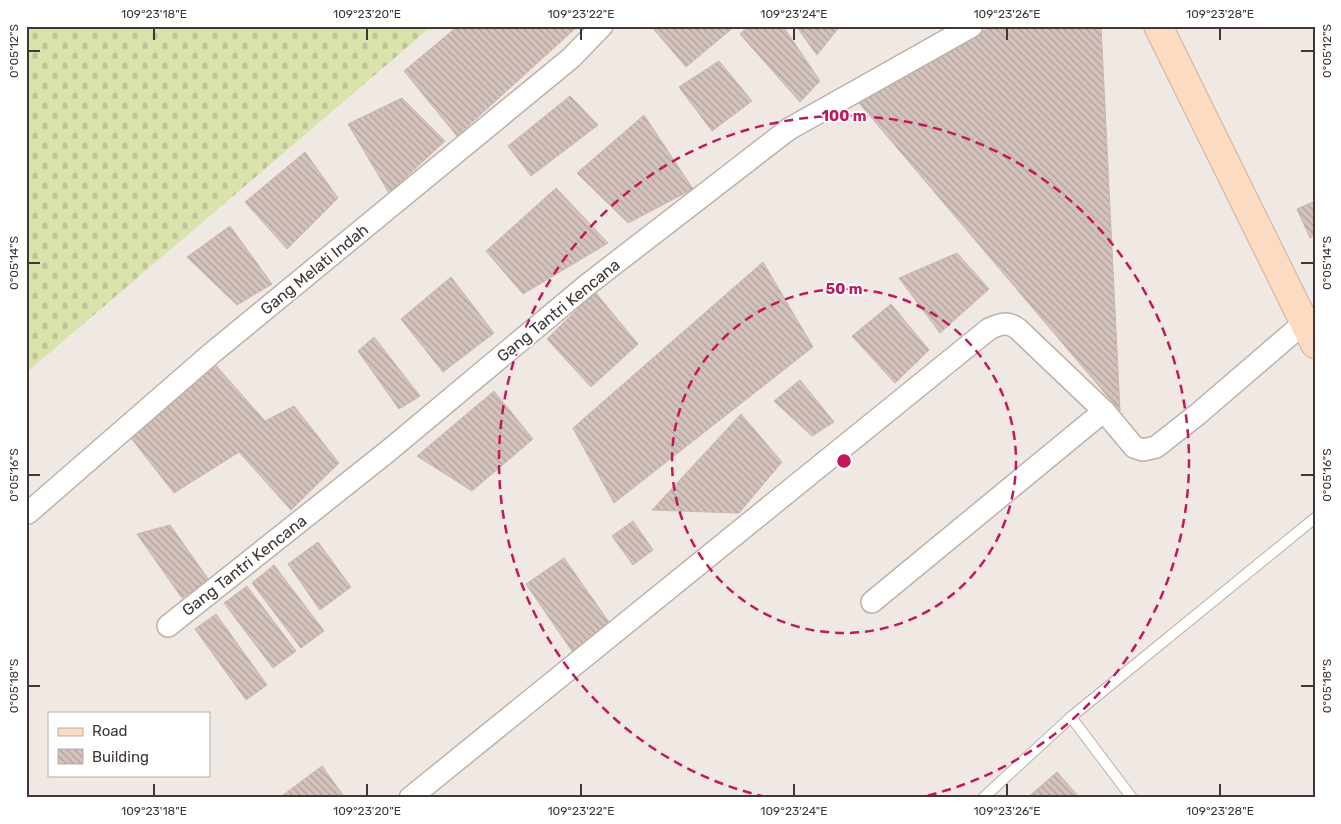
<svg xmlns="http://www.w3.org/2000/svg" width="1341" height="824" font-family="Rubik,sans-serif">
	<defs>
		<pattern id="cemetery-stones" width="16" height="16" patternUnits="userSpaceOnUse" patternTransform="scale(1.25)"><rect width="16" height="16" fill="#dbe3ad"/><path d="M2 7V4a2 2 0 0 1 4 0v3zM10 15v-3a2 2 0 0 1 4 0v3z" fill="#bdc495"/></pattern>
		<pattern id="building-back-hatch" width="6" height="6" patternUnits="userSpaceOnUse" patternTransform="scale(1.25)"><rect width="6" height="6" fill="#d4c3bc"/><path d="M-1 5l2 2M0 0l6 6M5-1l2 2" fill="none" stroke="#ae9f99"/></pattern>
	</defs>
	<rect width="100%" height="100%" fill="#f0e8e3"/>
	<path fill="url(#cemetery-stones)" d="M26 26H432L26 373Z"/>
	<g fill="url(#building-back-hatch)" stroke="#cbb6ad">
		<path d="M458 26H578L457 136 404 71Z"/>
		<path d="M651 26H735L686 67Z"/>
		<path d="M749 26H783L820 81 800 102 740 34Z"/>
		<path d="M796 26H840L817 55Z"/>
		<path d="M992 26H1101L1120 411 859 103Z"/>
		<path d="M719 61 752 101 712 131 679 87Z"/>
		<path d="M570 96 598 125 531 176 508 146Z"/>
		<path d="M402 98 445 141 389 193 348 124Z"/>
		<path d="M644 115 693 189 628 223 577 173Z"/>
		<path d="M305 152 338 198 287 249 245 202Z"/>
		<path d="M556 188 608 243 523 294 486 251Z"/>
		<path d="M1315 201V236L1310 238 1297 209Z"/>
		<path d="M230 226 272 284 237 305 187 257Z"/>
		<path d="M957 253 989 289 940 333 899 278Z"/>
		<path d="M763 262 813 347 614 503 573 428Z"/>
		<path d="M451 277 494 333 443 372 401 319Z"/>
		<path d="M595 292 638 344 591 387 547 339Z"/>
		<path d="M891 304 929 350 895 383 852 336Z"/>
		<path d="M374 337 420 396 399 409 358 351Z"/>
		<path d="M212 361 265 421 294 406 339 463 291 510 239 452 174 493 131 438Z"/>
		<path d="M800 380 834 422 812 436 774 401Z"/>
		<path d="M494 391 533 439 472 491 417 456Z"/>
		<path d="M741 414 782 462 739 513 652 510Z"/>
		<path d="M633 521 653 550 633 565 612 536Z"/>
		<path d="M170 525 209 580 182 598 137 534Z"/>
		<path d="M318 542 351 587 320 610 288 564Z"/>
		<path d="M564 558 611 625 572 651 526 584Z"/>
		<path d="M274 565 324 631 301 648 252 583Z"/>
		<path d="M247 586 296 651 273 668 224 603Z"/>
		<path d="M216 614 267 685 246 700 195 629Z"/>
		<path d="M322 766 345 798H279Z"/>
		<path d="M1057 772 1080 798H1027Z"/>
	</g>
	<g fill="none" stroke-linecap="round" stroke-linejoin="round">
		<defs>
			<g id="lane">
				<path d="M1071 717 1132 798"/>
				<path d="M983 798 1071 717 1315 518"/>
			</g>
			<g id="street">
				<path d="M28 513 212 353 571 58 602 26"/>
				<path d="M872 602 1104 411"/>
				<path d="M168 626 387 452 587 285 789 129 972 26"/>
				<path d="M410 798 989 329C1000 324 1008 321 1018 329L1104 411 1134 447 1143 450 1156 447 1198 414 1305 322"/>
			</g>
			<path id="secondary" d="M1158 26 1315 344"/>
		</defs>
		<use href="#lane" stroke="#beb1a9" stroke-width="12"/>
		<use href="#street" stroke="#beb1a9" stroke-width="24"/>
		<use href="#secondary" stroke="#d1af97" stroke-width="30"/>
		<use href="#lane" stroke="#fff" stroke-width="10"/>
		<use href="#street" stroke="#fff" stroke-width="21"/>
		<use href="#secondary" stroke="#fbdbc2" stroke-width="28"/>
	</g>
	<path fill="none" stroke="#413833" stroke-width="2" d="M154 28V40M367 28V40M581 28V40M794 28V40M1007 28V40M1220 28V40M28 51H40M1301 51H1314M28 263H40M1301 263H1314M28 475H40M1301 475H1314M28 686H40M1301 686H1314M154 784V796M367 784V796M581 784V796M794 784V796M1007 784V796M1220 784V796"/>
	<g fill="none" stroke="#c2185b" stroke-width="2.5" stroke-dasharray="9 6">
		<circle cx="844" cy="461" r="172"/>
		<path d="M766 797A345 345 0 1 1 922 797"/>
	</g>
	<g text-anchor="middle" stroke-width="4" stroke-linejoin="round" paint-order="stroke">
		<g font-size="16" fill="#413833" stroke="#fff">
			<text transform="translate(314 269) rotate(-39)" y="6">Gang Melati Indah</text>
			<text transform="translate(558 310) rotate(-39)" y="6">Gang Tantri Kencana</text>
			<text transform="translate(244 565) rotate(-38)" y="6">Gang Tantri Kencana</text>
		</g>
	</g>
	<circle cx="844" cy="461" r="8" fill="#c2185b" stroke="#fff" stroke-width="2.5"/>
	<g font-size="15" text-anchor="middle" font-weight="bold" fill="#c2185b" stroke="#fff" stroke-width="4" stroke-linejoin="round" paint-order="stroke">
		<text x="844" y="121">100 m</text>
		<text x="844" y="294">50 m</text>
	</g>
	<rect width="1341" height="824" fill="none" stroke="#ffffff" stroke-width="55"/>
	<rect x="48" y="712" width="162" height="65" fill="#ffffff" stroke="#b3afad"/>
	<rect x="58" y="728" width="25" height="8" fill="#fbdbc2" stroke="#b3afad"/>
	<text x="92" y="736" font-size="15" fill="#413833">Road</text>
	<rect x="58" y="749" width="25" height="15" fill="url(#building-back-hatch)" stroke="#b3afad"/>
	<text x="92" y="762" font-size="15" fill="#413833">Building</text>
	<rect x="28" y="28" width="1286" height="768" fill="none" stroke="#413833" stroke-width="2"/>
	<g font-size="12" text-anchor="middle" fill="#413833">
		<text x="154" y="18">109°23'18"E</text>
		<text x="367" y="18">109°23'20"E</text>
		<text x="581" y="18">109°23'22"E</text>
		<text x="794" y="18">109°23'24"E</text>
		<text x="1007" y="18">109°23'26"E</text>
		<text x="1220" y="18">109°23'28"E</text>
		<text transform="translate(14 51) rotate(-90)" y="4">0°05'12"S</text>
		<text transform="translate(1327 51) rotate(-90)" y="4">0°05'12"S</text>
		<text transform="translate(14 263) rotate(-90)" y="4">0°05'14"S</text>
		<text transform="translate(1327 263) rotate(-90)" y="4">0°05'14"S</text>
		<text transform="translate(14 475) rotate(-90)" y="4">0°05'16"S</text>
		<text transform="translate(1327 475) rotate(-90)" y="4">0°05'16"S</text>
		<text transform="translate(14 686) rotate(-90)" y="4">0°05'18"S</text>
		<text transform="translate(1327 686) rotate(-90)" y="4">0°05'18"S</text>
		<text x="154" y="815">109°23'18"E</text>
		<text x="367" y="815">109°23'20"E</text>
		<text x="581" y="815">109°23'22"E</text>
		<text x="794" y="815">109°23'24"E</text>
		<text x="1007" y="815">109°23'26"E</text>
		<text x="1220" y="815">109°23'28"E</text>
	</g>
</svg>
